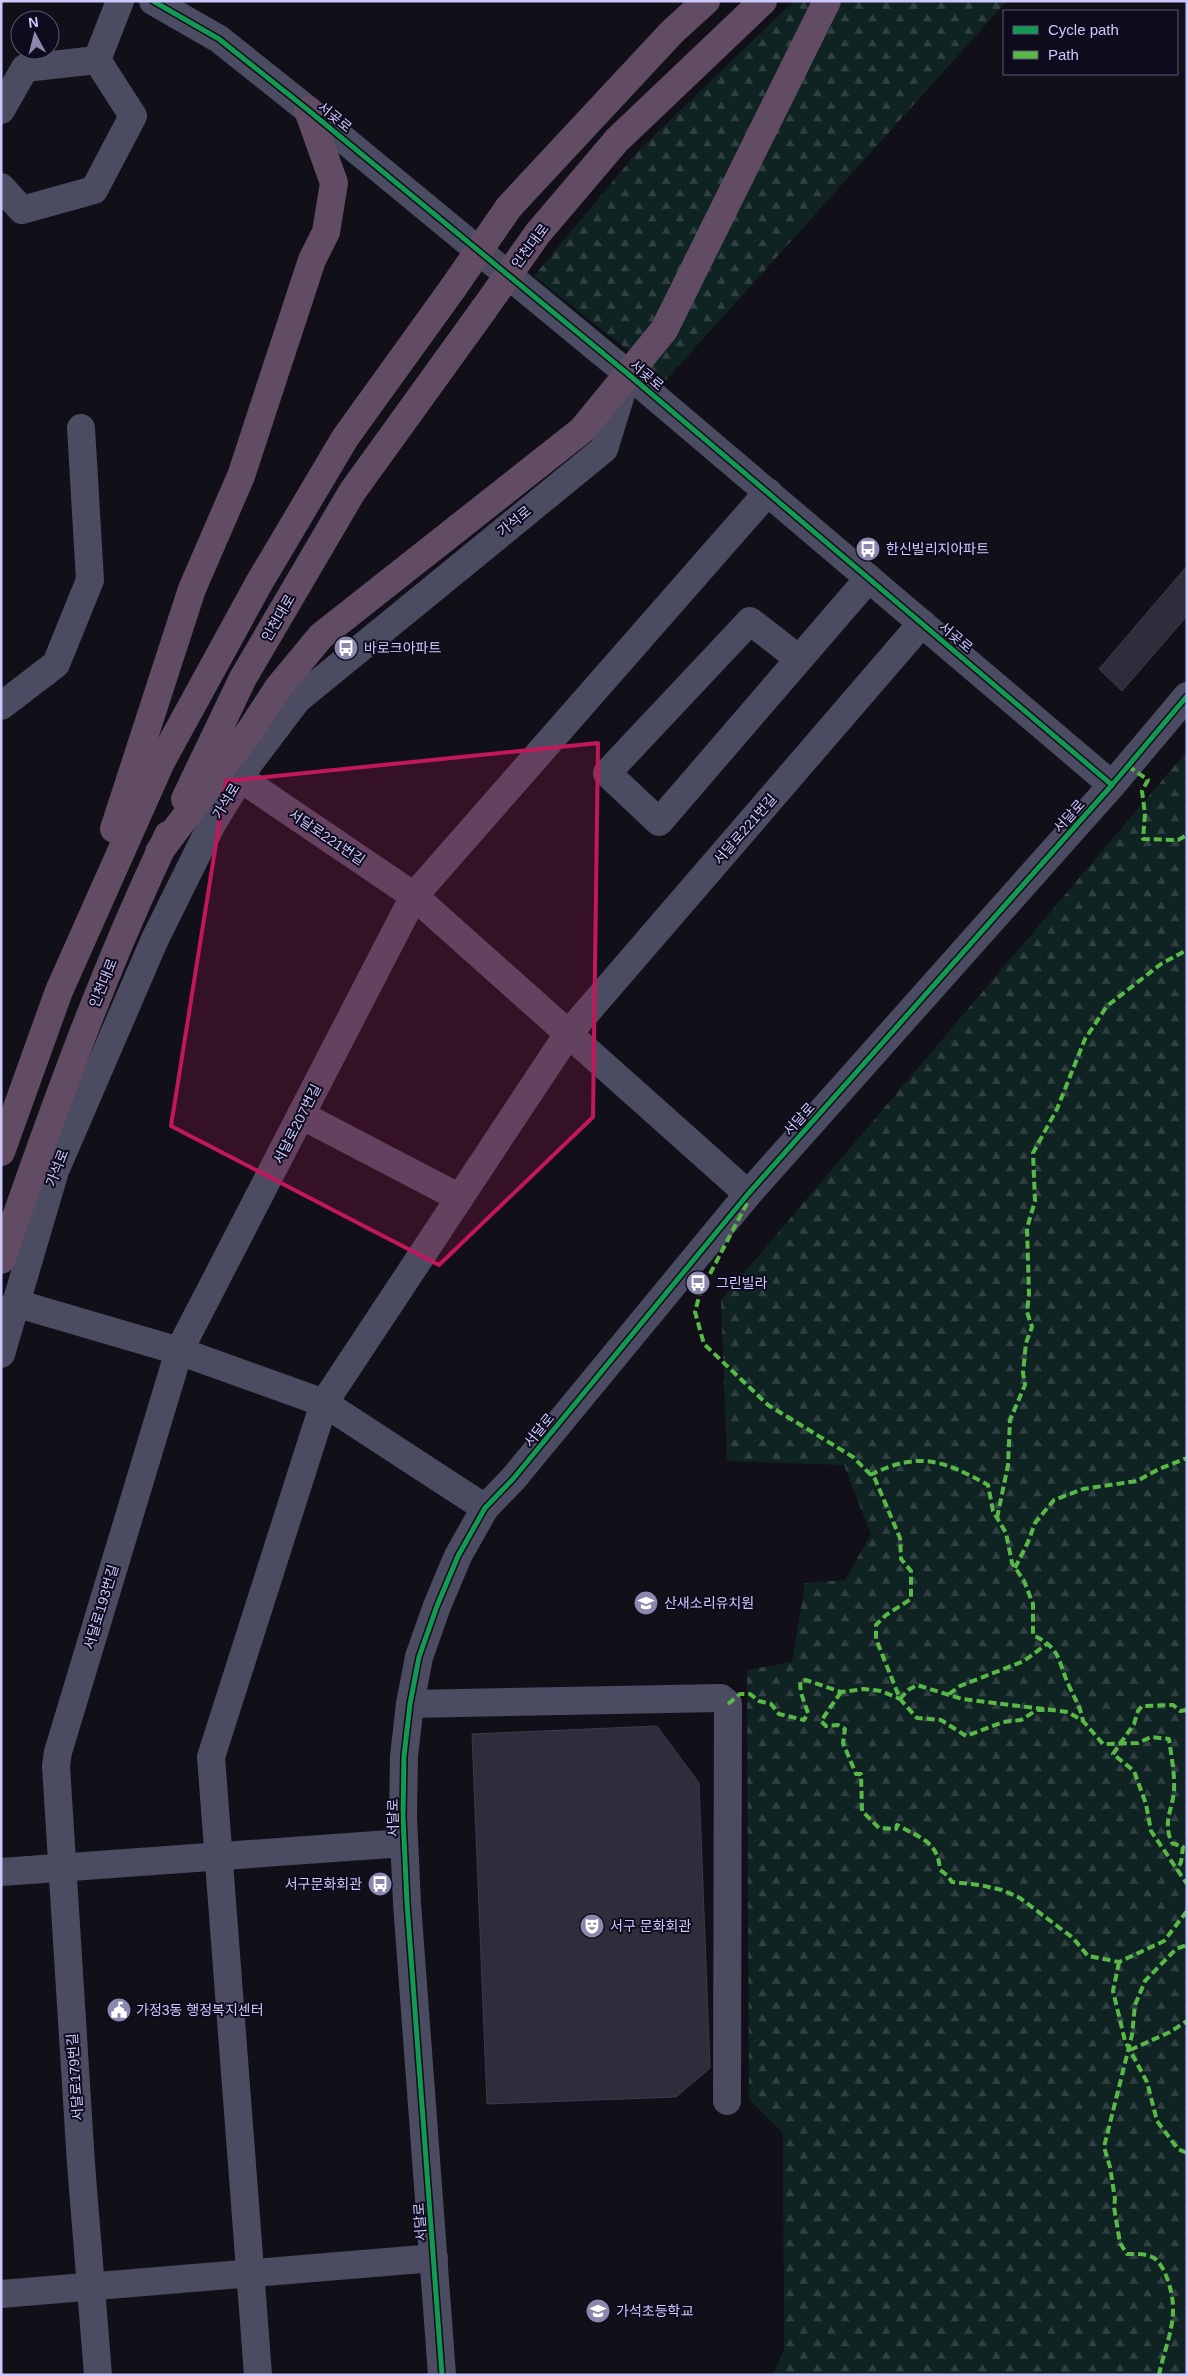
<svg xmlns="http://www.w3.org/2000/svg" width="1188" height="2376" font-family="Arial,'Noto Sans KR',sans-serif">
	<defs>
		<pattern id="forest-firs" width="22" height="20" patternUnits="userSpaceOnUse" patternTransform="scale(1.25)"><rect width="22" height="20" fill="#0f2322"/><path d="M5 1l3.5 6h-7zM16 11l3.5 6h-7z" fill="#314143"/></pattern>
	</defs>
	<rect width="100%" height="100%" fill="#111018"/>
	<g fill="url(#forest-firs)">
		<path d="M794 1H1007L666 380 534 276 639 150Z"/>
		<path d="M1187 751V2375H772L784 2351 783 2133 749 2099 747 1670 792 1662 805 1583 845 1580 871 1534 844 1465 727 1461 721 1300Z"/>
	</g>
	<g fill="#2f2c3c" stroke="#3c3a4d">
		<path d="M1187 566V616L1122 691 1099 669Z"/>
		<path d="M657 1726 699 1783 710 2068 676 2097 487 2104 472 1734Z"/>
	</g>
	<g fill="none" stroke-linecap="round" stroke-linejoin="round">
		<g stroke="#4b4b61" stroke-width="28">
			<path d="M153 1 219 39 308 110 628 374 1112 785"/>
			<path d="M97 60 120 1"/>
			<path d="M1 110 25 68 97 60"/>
			<path d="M1 187 22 210 94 190 133 116 97 60"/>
			<path d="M799 659 750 621 607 773 659 822 869 578"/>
			<path d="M1 706 56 664 90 580 81 428"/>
			<path d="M240 778 414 896 748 1194"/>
			<path d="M301 1115 460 1198"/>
			<path d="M15 1303 179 1351 324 1403 485 1508"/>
			<path d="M1 1354 55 1171 155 939 212 824 250 762 297 700 604 449 627 375"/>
			<path d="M410 1704 721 1698 728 1704 727 2101"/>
			<path d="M1 1872 404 1843"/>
			<path d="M1 2294 434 2258"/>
			<path d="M98 2375 81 2164 56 1766 58 1752 179 1351 414 896 768 492"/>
			<path d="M258 2375 211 1757 324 1403 568 1034 922 623"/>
			<path d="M442 2375 407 1903 403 1817 404 1756 410 1704 419 1657 437 1606 458 1556 485 1508 513 1479 748 1194 1112 785 1187 696"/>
		</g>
		<g stroke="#624c64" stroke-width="28">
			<path d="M509 207 672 32 706 1"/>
			<path d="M538 233 617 140 763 1"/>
			<path d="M185 799 243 678 352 492 484 309"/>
			<path d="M114 829 192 589 241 476 312 260 326 232 334 183 308 110"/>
			<path d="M159 852 252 728 278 688 321 636 582 430 664 330 827 1"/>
			<path d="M1 1152 59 991 161 762 259 583 345 438 453 288"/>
			<path d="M1 1260C51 1116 102 973 168 835"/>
		</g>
		<g stroke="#624c64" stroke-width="28">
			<path d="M453 288 509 207"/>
			<path d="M484 309 538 233"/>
		</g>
		<g stroke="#58b947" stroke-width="4" stroke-dasharray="8 4" stroke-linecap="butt">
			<path d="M1128 766 1148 780 1142 791 1145 814 1143 839 1178 840 1187 835"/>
			<path d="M747 1203 700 1293 695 1312 704 1344 768 1405 853 1457 875 1479 900 1538 901 1559 911 1571V1599L886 1615 876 1625V1639L900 1699 917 1718 941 1720 966 1736 1003 1722 1021 1720 1037 1710H1052"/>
			<path d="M870 1475C919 1451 943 1460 988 1485L993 1511 1006 1533 1012 1563 1024 1581 1033 1604V1635C1063 1650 1057 1661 1070 1688 1076 1701 1080 1706 1083 1721"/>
			<path d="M997 1518 1008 1465 1010 1420 1025 1385 1023 1373 1026 1343 1032 1327 1027 1312 1029 1294 1027 1228 1035 1201 1033 1153 1057 1109 1085 1039 1107 1006 1161 964 1187 950"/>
			<path d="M1015 1568 1028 1542 1035 1523 1054 1500 1083 1489 1137 1481 1159 1469 1187 1458"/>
			<path d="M841 1692 821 1721 826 1726 838 1725 845 1729 843 1743 856 1774H861L862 1811 879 1828 896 1829 897 1825C920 1838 938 1841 940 1870L947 1875 952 1882 980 1885 1002 1890 1020 1898 1073 1938 1088 1956 1119 1962 1164 1941 1187 1911"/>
			<path d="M949 1694 960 1686 1024 1661 1048 1643"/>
			<path d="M900 1699 908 1690 917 1685 962 1699 1068 1712 1083 1721 1103 1744 1138 1743 1151 1737 1169 1739C1171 1755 1175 1773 1174 1790 1173 1809 1162 1822 1172 1843L1183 1847 1181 1862 1177 1870"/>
			<path d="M728 1704 740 1694H750L759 1701 771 1704 779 1714 804 1720 808 1713 801 1693 800 1682 806 1680 841 1692 864 1689 881 1691 900 1699"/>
			<path d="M1187 1710 1180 1711 1173 1705 1142 1706 1138 1711 1134 1724 1113 1754 1134 1771 1146 1804 1151 1831 1187 1884"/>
			<path d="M1119 1962 1113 1991 1125 2041 1147 2082 1157 2121 1178 2149 1187 2153"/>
			<path d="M1130 2050 1170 2032 1187 2021"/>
			<path d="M1159 2375C1163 2354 1173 2331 1173 2311 1174 2296 1166 2266 1154 2258 1146 2253 1135 2254 1127 2254L1120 2243 1114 2207 1115 2199 1110 2167 1104 2147 1132 2035 1135 2005 1145 1981 1176 1949 1187 1945"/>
		</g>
		<defs>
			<g id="cycleway">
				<path d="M153 1 219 39 308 110 628 374 1112 785"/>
				<path d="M442 2375 407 1903 403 1817 404 1756 410 1704 419 1657 437 1606 458 1556 485 1508 513 1479 748 1194 1112 785 1187 696"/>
			</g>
		</defs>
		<use href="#cycleway" stroke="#0e0c1c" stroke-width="8"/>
		<use href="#cycleway" stroke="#139951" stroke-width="5"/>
	</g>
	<path fill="#c2185b" fill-opacity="0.2" stroke="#c2185b" stroke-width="4" stroke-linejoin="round" d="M598 743 593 1117 439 1265 171 1126 226 781Z"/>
	<defs>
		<symbol id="bus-disc" viewBox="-11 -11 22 22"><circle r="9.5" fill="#8b88ae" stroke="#0e0c1c"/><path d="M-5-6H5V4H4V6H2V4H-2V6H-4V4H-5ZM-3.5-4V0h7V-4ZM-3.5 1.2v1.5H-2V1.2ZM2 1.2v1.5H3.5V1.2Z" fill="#fff"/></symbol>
		<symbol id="school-disc" viewBox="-11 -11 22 22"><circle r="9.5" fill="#8b88ae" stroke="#0e0c1c"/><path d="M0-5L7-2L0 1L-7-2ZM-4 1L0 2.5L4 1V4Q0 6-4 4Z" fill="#fff"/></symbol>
		<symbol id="theatre-disc" viewBox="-11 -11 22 22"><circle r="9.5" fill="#8b88ae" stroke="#0e0c1c"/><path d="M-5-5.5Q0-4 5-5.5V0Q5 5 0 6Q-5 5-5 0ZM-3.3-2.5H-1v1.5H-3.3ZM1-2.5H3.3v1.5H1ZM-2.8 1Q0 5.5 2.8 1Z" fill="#fff"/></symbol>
		<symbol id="civic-disc" viewBox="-11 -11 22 22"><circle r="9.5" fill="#8b88ae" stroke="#0e0c1c"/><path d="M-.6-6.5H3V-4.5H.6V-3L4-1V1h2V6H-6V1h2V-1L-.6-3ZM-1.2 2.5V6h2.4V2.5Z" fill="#fff"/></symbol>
	</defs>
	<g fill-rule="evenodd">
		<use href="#bus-disc" x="854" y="535" width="28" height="28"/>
		<use href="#bus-disc" x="332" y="634" width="28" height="28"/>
		<use href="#bus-disc" x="684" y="1269" width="28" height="28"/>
		<use href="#school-disc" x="632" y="1589" width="28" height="28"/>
		<use href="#bus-disc" x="366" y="1870" width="28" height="28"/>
		<use href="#theatre-disc" x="578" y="1912" width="28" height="28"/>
		<use href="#civic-disc" x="105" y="1996" width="28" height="28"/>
		<use href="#school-disc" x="584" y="2297" width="28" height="28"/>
	</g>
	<g text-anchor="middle" stroke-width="4" stroke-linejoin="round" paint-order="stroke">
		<g font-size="14" fill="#cdc8fe" stroke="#0e0c1c">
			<text transform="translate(335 117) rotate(39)" y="5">서곶로</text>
			<text transform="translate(530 246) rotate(-53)" y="5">인천대로</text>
			<text transform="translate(647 375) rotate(40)" y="5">서곶로</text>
			<text transform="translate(514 521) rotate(-39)" y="5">가석로</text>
			<text transform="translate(278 618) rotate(-60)" y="5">인천대로</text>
			<text transform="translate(956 637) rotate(40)" y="5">서곶로</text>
			<text transform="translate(226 801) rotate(-59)" y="5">가석로</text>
			<text transform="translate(1069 816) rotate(-48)" y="5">서달로</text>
			<text transform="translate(745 829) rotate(-49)" y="5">서달로221번길</text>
			<text transform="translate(327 837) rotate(34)" y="5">서달로221번길</text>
			<text transform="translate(103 983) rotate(-68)" y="5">인천대로</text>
			<text transform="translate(799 1119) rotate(-48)" y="5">서달로</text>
			<text transform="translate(297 1124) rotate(-63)" y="5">서달로207번길</text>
			<text transform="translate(57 1168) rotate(-69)" y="5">가석로</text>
			<text transform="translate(539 1430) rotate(-51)" y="5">서달로</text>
			<text transform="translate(101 1607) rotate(-73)" y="5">서달로193번길</text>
			<text transform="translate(393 1818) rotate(-91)" y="5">서달로</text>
			<text transform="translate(75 2077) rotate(-94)" y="5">서달로179번길</text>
			<text transform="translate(420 2222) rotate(-94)" y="5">서달로</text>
		</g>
		<g font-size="14" fill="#cdc8fe" stroke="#0e0c1c" text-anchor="start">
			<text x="886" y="554">한신빌리지아파트</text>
			<text x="364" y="653">바로크아파트</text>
			<text x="716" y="1288">그린빌라</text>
			<text x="664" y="1608">산새소리유치원</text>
			<text x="362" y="1889" text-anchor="end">서구문화회관</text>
			<text x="610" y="1931">서구 문화회관</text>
			<text x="136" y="2015">가정3동 행정복지센터</text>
			<text x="616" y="2316">가석초등학교</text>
		</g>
	</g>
	<rect width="1188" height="2376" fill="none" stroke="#cdc8fe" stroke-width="5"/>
	<rect x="1003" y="10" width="175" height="65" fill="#0e0c1c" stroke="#5a5776"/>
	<rect x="1013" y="26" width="25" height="8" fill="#139951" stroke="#5a5776"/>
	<text x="1048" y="35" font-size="15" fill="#cdc8fe">Cycle path</text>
	<rect x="1013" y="51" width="25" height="8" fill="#58b947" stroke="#5a5776"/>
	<text x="1048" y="60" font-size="15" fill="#cdc8fe">Path</text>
	<g transform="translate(35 35) rotate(353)"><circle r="24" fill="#0e0c1c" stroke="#5a5776"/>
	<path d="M0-4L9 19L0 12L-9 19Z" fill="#8b88ae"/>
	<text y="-8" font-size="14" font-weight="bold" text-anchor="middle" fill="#cdc8fe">N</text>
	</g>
</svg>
